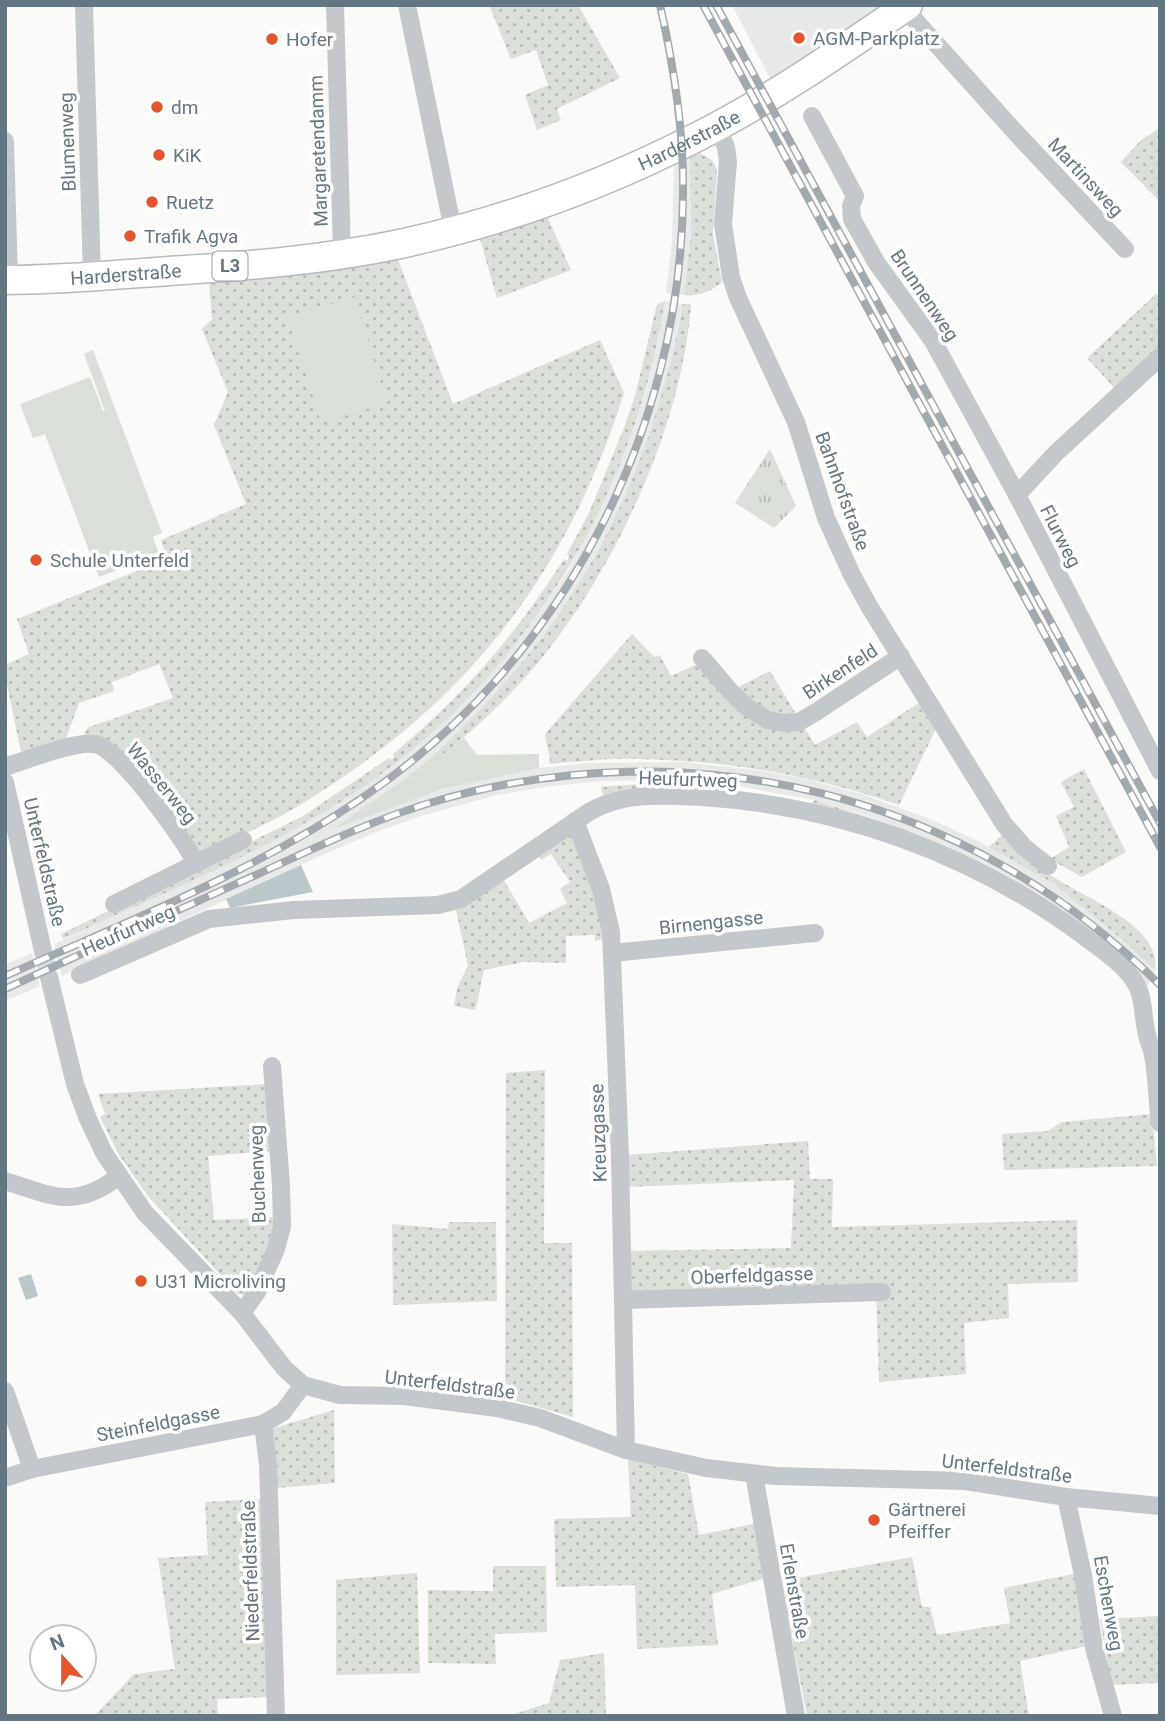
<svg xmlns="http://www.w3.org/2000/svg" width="1165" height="1721" font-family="Roboto,sans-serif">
	<defs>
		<pattern id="grass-dots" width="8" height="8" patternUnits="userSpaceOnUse" patternTransform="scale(1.75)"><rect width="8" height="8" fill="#dadfd7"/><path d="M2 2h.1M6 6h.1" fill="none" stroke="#b4b9b4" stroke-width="1.8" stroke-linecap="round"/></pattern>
		<pattern id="park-tufts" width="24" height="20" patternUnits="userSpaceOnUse" patternTransform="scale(1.75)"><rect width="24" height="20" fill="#dadfd7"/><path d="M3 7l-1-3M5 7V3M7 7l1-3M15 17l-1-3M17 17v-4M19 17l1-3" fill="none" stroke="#b4b9b4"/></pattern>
	</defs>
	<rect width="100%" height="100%" fill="#fafaf8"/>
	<g fill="#e8e9e9">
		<path d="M732 5H896L773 84Z"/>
		<path d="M690 157 691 234 684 295 666 293 672 241 674 164Z"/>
		<path d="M665 301 683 304 665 388 647 445 623 504 578 586 526 659 474 718 410 775 338 826 419 796 471 782 539 768 588 763 685 762 763 771 802 778 862 794 930 819 974 839 1045 877 1098 918 1142 957 1155 970 1148 986 964 856 933 841 871 817 814 800 738 786 663 780 601 781 544 787 493 796 421 816 376 832 320 856 62 976 54 944 275 840 344 800 429 735 497 666 532 623 569 569 607 494 630 439 646 392 659 338Z"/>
		<path d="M32 953 40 986 5 1001V965Z"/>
	</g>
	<g fill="url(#grass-dots)">
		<path d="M489 5H578L620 78 557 109 561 120 537 130 525 95 548 85 536 50 511 59Z"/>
		<path d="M1160 128V202L1121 162 1141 140Z"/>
		<path d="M700 153 712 160 717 170 713 234 722 282C712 291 698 297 684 295L691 234 690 155Z"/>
		<path d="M546 214 571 270 497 298 479 236Z"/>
		<path d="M397 257 453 404 600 340 624 393C566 575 470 699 308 800 277 820 242 835 209 851L199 853 84 733 89 727 173 698 159 664 112 682 114 691 79 703 65 741 22 757 5 675V665L29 654 17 619 167 559 161 540 246 504 214 425 228 392 202 329 212 319 209 282Z"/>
		<path d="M1156 294 1160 298V347L1117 391 1087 358Z"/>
		<path d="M665 301C634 504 516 690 342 801 256 856 156 896 63 939L61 934 279 828 303 816 389 758 391 760 394 757 393 754C464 695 514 637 564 559L567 561 569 556 567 554 589 513 624 428 635 396 657 304Z"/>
		<path d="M683 304H691C683 421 618 563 545 654 507 702 461 742 413 778L410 775C562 647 647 499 683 304Z"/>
		<path d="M632 634 654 657 660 655 671 676 698 664 724 694 770 671 815 745 857 722 867 737 920 702 936 729 899 805C814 775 725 760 635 759 606 758 577 762 549 764L550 760 545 734Z"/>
		<path d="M1084 769 1126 852 1082 877 1050 859 1069 847 1056 816 1074 807 1061 782Z"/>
		<path d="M638 784C700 785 752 791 812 804L814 800 902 828 964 856 841 814 604 799 601 787Z"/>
		<path d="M572 828 600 900 603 939 595 941V935L566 936V963L524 962 484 970C480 984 480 996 475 1010L454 1006 457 988 468 966 456 910 502 877 529 923 567 903 560 889 570 882 551 854 541 860 536 852Z"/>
		<path d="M1003 834C1018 847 1032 862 1048 873 1076 895 1163 924 1155 970L1123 940 1053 883 989 847Z"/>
		<path d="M545 1070 544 1243H572L573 1417 505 1398 506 1073Z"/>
		<path d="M268 1084 272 1151 208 1156 214 1220 276 1217C273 1246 264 1273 244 1295L238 1294 148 1196 119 1155 100 1117 105 1114 98 1094Z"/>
		<path d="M1152 1114 1157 1166 1004 1170 1002 1134 1048 1131 1062 1122Z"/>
		<path d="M808 1141 810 1179H833L832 1227 1077 1220 1078 1282 1008 1284 1009 1318 964 1323 966 1374 879 1382 876 1288 629 1295 630 1251 791 1248 794 1180 626 1187 627 1155Z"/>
		<path d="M449 1222H496L497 1301 393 1305 392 1224 448 1229Z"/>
		<path d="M334 1410 335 1483 277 1488 271 1429Z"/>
		<path d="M628 1459 688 1474 699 1535 758 1523 769 1577 712 1594 718 1645 637 1649 635 1585 556 1587 554 1519 631 1517Z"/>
		<path d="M262 1499 270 1697 217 1699 218 1716H94L134 1674 175 1669 158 1558 208 1555 205 1502Z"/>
		<path d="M912 1557 922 1607H930L937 1635 1010 1623 1004 1588 1078 1573 1091 1645 1020 1661 1029 1716H807L781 1581Z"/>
		<path d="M493 1566H546L547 1632 495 1634 496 1664 428 1663V1590L493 1591Z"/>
		<path d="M417 1573 420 1673 336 1675V1580Z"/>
		<path d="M1160 1616V1683L1111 1685 1100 1619Z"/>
		<path d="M604 1653 606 1716H508L549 1703 560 1660Z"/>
	</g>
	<path fill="url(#park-tufts)" d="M770 449 796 506 774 528 735 503Z"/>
	<g fill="#dadfd7">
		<path d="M355 297 387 403 321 423 289 317Z"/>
		<path d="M93 350 162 533 153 537 159 554 99 577 45 434 33 438 20 404 90 377 103 411H105L84 354Z"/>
		<path d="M464 738 477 755 539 754V768L442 789 333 829 410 775 413 778Z"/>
	</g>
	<g fill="#bbc7cb">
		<path d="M301 865 313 892 230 908 226 899Z"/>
		<path d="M31 1274 38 1296 26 1300 18 1278Z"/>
	</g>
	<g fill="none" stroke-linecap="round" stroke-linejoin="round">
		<path stroke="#d5d9db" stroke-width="18" stroke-dasharray="18 9" stroke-linecap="butt" d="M43 951 49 977"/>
		<defs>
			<g id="primary">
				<path id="s1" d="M5 280C60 280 114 275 169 271 246 266 324 260 400 244 501 222 601 186 693 139 769 101 838 53 908 5"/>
			</g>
		</defs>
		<use href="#primary" stroke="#b5babe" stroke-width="31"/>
		<g stroke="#c3c8cc" stroke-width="18">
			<path d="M84 5 92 277"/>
			<path d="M335 5 342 253"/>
			<path d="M407 5 453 230"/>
			<path d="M904 8 1016 133 1125 249"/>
			<path d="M812 116 855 196 851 206 852 219 876 262 933 341 1017 495"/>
			<path d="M717 127 726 147 728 162 723 224 731 277 738 298 796 422 826 518 852 575 869 606 1004 824 1024 847 1048 866"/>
			<path d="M5 141 9 280"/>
			<path d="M1160 357 1056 453 1017 495 1160 771"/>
			<path d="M702 658 731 692 748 708 768 720 784 723 799 722 816 712 901 656"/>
			<path d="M5 767C27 760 74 741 95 744 118 747 185 840 196 864"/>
			<path d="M5 782 43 951"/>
			<path d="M575 821 601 889 611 932 620 1156 626 1450"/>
			<path d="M114 904 243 840"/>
			<path d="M612 953 815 933"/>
			<path d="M80 975 209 919 294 910 438 905 461 899 589 812C622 792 665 795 702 797 840 806 970 853 1081 934 1098 947 1120 961 1133 979 1145 996 1142 1015 1147 1035 1148 1040 1150 1045 1152 1050 1157 1073 1157 1099 1160 1123"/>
			<path d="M49 977 75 1084 88 1119 104 1153 145 1213 242 1313 284 1368 303 1385 340 1395 404 1396 497 1408 540 1418 626 1450 706 1468 776 1476 965 1481 1066 1497 1160 1506"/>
			<path d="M5 1181C52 1196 76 1210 119 1176"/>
			<path d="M623 1300 882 1292"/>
			<path d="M242 1313 257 1292 276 1249 282 1227 281 1185 272 1066"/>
			<path d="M5 1391 32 1469"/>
			<path d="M263 1424 268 1465 276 1716"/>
			<path d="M754 1474 796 1716"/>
			<path d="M5 1478 32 1469 263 1424 283 1412 303 1385"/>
			<path d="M1066 1497 1083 1575 1094 1648 1113 1716"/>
		</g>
		<use href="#primary" stroke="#fff" stroke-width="28"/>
		<defs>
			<g id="rail">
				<path d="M703 5 1160 847"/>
				<path d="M716 5 1160 823"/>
				<path d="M5 976C126 922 252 873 362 798 561 664 682 432 683 193 684 129 674 67 660 5"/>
				<path d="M5 989C89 950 174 912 258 874 315 848 372 820 433 802 692 726 968 794 1160 985"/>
			</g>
		</defs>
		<use href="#rail" stroke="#a2aab0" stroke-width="8"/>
		<use href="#rail" stroke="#fff" stroke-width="5" stroke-dasharray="16" stroke-linecap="butt"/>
	</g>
	<g fill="#e4572e" stroke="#fff" stroke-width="2.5">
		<circle cx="799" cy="38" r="7"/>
		<circle cx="272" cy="39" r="7"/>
		<circle cx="157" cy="107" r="7"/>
		<circle cx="159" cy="155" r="7"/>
		<circle cx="152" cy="202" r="7"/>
		<circle cx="130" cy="236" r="7"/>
		<circle cx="36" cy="560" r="7"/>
		<circle cx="141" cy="1281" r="7"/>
		<circle cx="874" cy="1520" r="7"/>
	</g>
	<g text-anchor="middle" stroke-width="7" stroke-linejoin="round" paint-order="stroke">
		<rect fill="#fff" stroke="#939fa8" stroke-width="2" x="212.5" y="251.5" width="35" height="29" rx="5"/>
		<g font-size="18" font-weight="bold" fill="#657683">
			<text x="230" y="272">L3</text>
		</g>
		<g font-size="19" fill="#657683" stroke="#fff" text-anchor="start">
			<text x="813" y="45">AGM-Parkplatz</text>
			<text x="286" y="46">Hofer</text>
			<text x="171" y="114">dm</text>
			<text x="173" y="162">KiK</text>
			<text x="166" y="209">Ruetz</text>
			<text x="144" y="243">Trafik Agva</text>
			<text x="50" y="567">Schule Unterfeld</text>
			<text x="155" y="1288">U31 Microliving</text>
			<text x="888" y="1516">Gärtnerei<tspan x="888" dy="22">Pfeiffer</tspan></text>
		</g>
		<g font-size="19" fill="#657683" stroke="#fff">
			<text dy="7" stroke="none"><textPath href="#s1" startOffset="705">Harderstraße</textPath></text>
			<text transform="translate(67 142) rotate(-92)" y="7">Blumenweg</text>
			<text transform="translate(318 151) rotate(-92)" y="7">Margaretendamm</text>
			<text transform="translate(1086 177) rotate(47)" y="7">Martinsweg</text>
			<text dy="7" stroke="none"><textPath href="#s1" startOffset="121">Harderstraße</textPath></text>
			<text transform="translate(925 295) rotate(56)" y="7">Brunnenweg</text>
			<text transform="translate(843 491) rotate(70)" y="7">Bahnhofstraße</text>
			<text transform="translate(1061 536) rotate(63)" y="7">Flurweg</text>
			<text transform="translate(840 671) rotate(-33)" y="7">Birkenfeld</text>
			<text transform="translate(688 779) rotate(2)" y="7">Heufurtweg</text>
			<text transform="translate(162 783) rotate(51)" y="7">Wasserweg</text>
			<text transform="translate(45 862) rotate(77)" y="7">Unterfeldstraße</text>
			<text transform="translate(711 922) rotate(-6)" y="7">Birnengasse</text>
			<text transform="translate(128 930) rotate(-24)" y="7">Heufurtweg</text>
			<text transform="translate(598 1133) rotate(-92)" y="7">Kreuzgasse</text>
			<text transform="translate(257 1174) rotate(-92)" y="7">Buchenweg</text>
			<text transform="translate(752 1275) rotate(-2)" y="7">Oberfeldgasse</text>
			<text transform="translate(450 1384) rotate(7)" y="7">Unterfeldstraße</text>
			<text transform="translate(158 1423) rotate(-11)" y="7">Steinfeldgasse</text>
			<text transform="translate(1007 1468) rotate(7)" y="7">Unterfeldstraße</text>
			<text transform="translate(250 1571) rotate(-92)" y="7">Niederfeldstraße</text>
			<text transform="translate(795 1591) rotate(80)" y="7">Erlenstraße</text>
			<text transform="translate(1109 1603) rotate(80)" y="7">Eschenweg</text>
		</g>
	</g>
	<rect width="1165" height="1721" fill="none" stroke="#657683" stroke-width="14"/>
	<g transform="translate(63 1658) rotate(339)"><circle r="33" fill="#ffffff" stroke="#c1c8cd" stroke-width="2"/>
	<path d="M0-5L12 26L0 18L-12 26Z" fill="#e4572e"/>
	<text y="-10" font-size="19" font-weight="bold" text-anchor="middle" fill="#657683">N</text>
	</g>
</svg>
